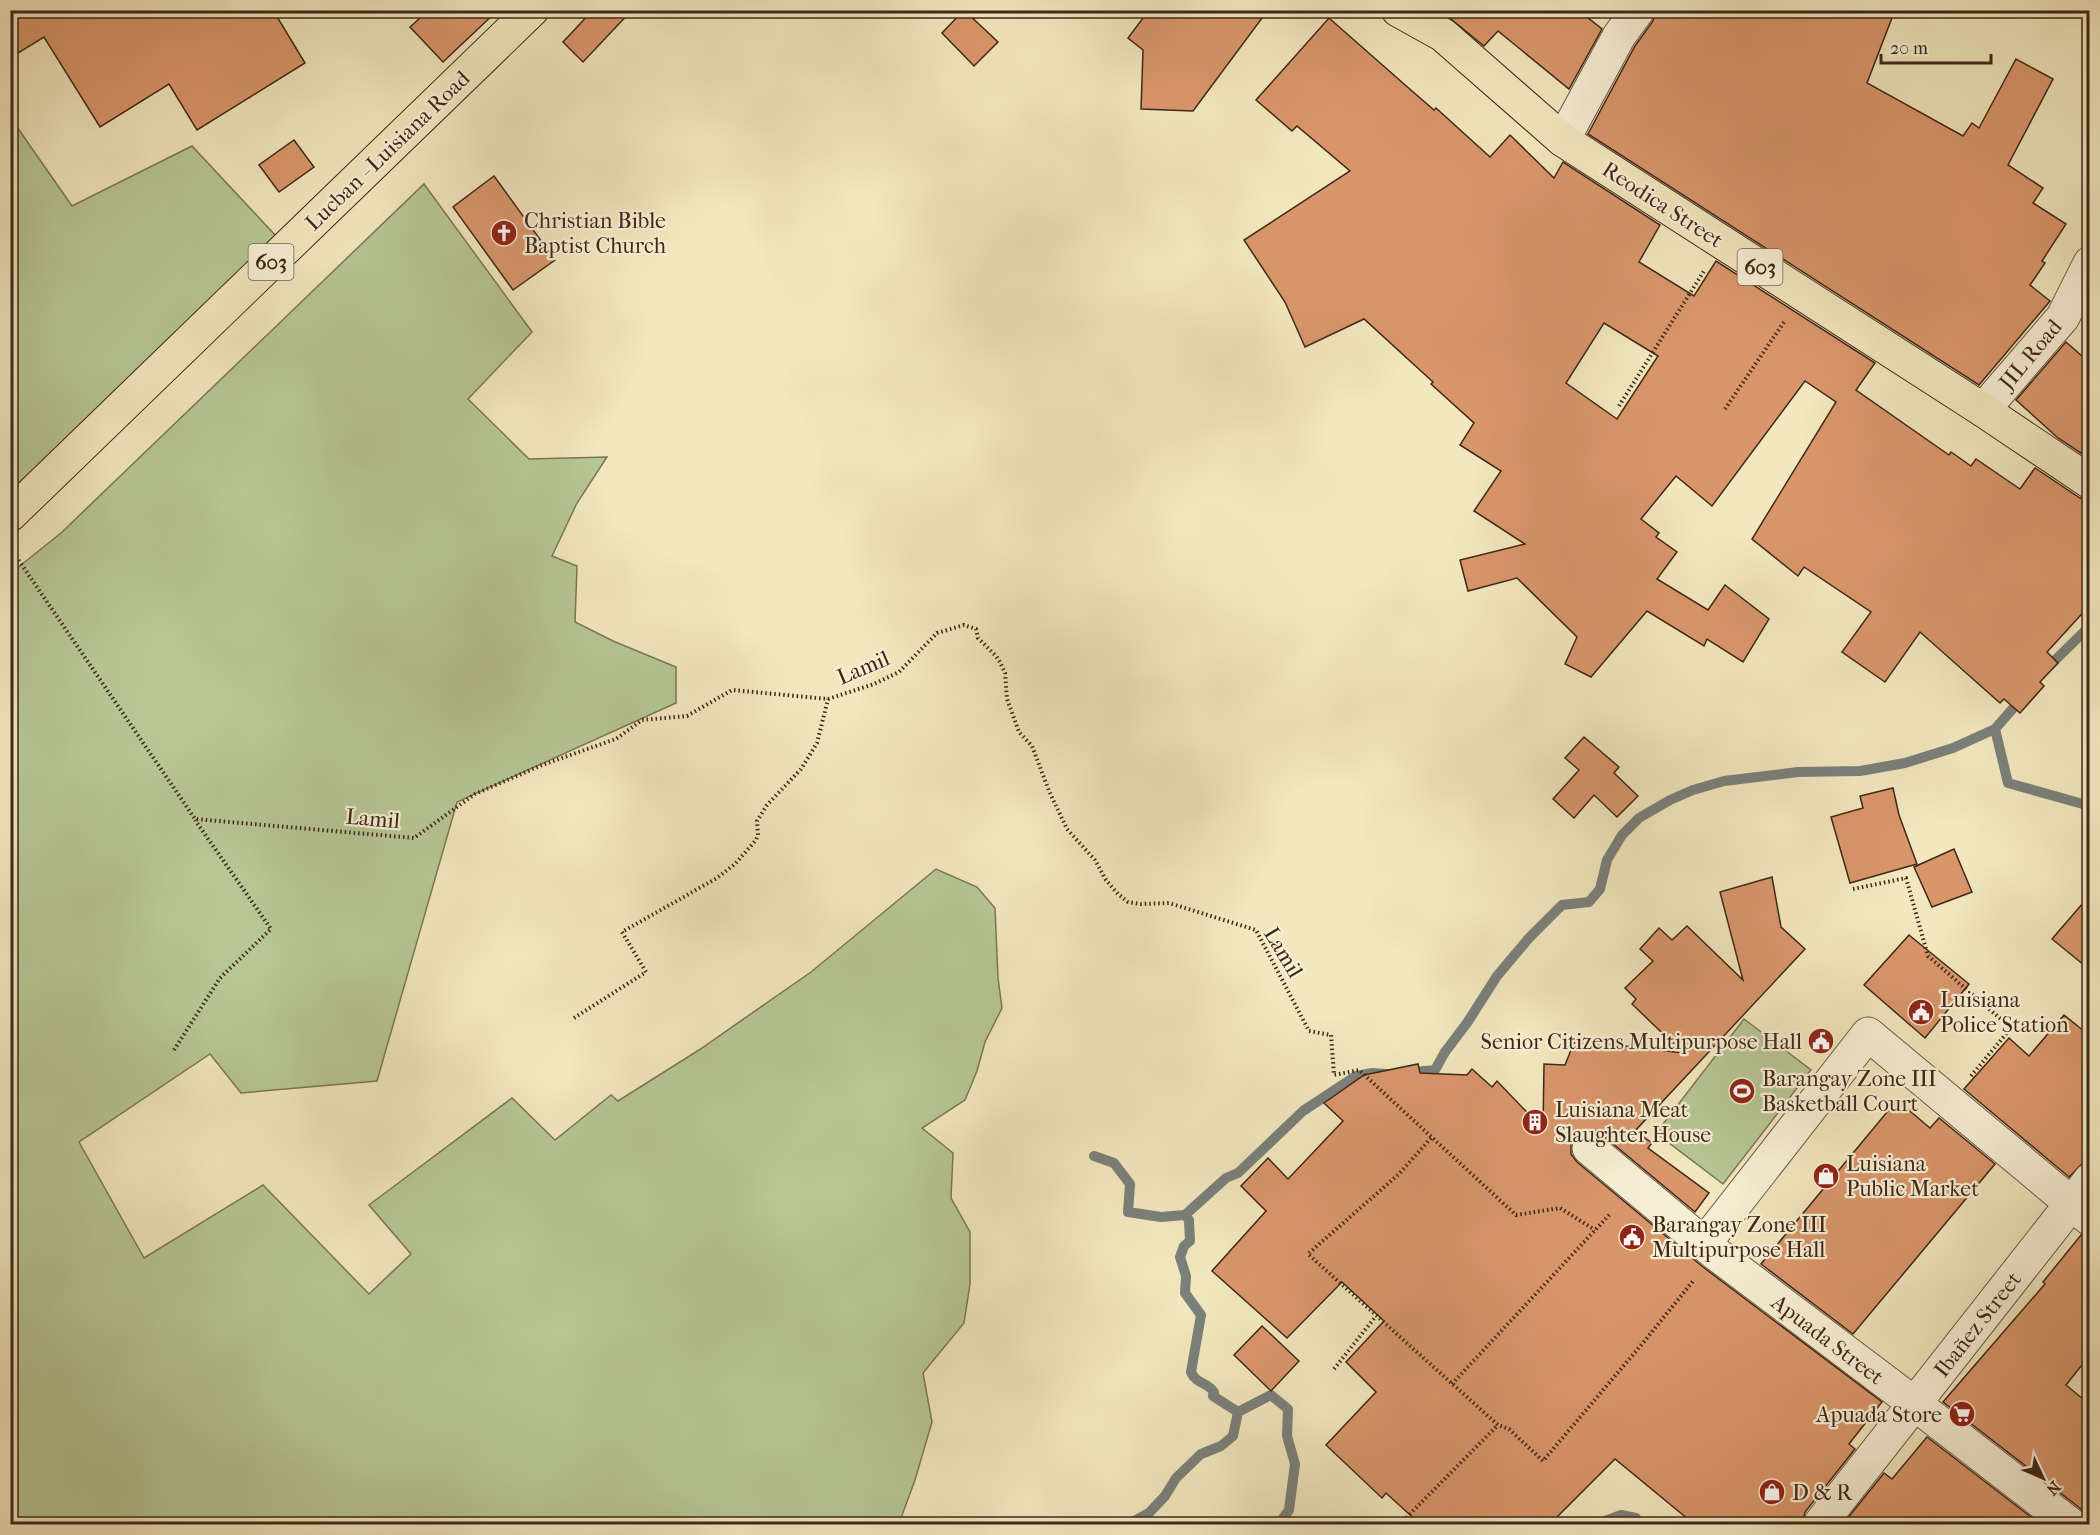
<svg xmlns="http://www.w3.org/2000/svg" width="2100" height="1535" font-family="'IM FELL French Canon',serif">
	<rect width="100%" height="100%" fill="#f2e7be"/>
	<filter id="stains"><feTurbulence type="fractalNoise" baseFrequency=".00333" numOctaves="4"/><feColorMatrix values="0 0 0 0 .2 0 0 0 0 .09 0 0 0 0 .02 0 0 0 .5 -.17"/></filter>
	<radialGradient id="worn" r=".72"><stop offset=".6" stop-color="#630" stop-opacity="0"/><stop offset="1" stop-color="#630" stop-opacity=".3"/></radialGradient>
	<g fill="#b7c695" stroke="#7b7656" stroke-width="1.5">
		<path d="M10 117 72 206 192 146 289 250 10 517Z"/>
		<path d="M424 184 532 332 468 399 529 459 607 457 577 503 552 556 577 566 575 622 613 641 676 667V703L457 802 377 1081 241 1093 210 1054 79 1142 144 1258 263 1185 369 1294 411 1254 369 1205 512 1098 555 1140 611 1095 618 1101 699 1050 811 972 936 869 977 887 995 908 998 978 1002 1008 985 1042 977 1071 965 1100 922 1128 953 1153 951 1198 970 1232V1284L964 1323 923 1373 932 1422 915 1480 901 1518 902 1524H11V573L61 533Z"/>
		<path d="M1744 1019 1811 1070 1723 1184 1656 1133Z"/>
	</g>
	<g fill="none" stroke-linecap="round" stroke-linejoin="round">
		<g stroke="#7a807b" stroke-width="10">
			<path d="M2045 670 2090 626"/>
			<path d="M1995 729 2008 783 2090 806"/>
			<path d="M1405 1073 1435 1070 1445 1052 1467 1023 1497 976 1529 938 1562 905 1589 902 1600 889 1607 860 1622 835 1639 818 1670 800 1693 790 1724 781 1798 772 1860 771 1905 763 1953 748 1995 729 2022 698"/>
			<path d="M1094 1156 1114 1163 1130 1184 1128 1212 1161 1217 1185 1215 1226 1178 1238 1173 1303 1111 1356 1076 1372 1073 1387 1074"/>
			<path d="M1185 1215 1189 1220 1190 1241 1184 1246 1180 1257 1186 1276 1185 1293 1201 1315 1191 1372C1196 1384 1207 1382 1214 1392L1213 1396 1238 1412"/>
			<path d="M1129 1524 1149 1513 1165 1496 1176 1478 1201 1454 1221 1446 1233 1436 1238 1412 1271 1395 1288 1409 1287 1436 1295 1464 1289 1510 1279 1524"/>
			<path d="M1597 1524 1621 1515 1636 1518"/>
		</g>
	</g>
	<g fill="#d9966b" stroke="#3f2718" stroke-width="1.5" fill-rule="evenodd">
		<path d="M10 10H273L305 63 197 130 169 84 100 127 44 37 10 58Z"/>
		<path d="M429 10H498L443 62 410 27Z"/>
		<path d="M593 10H632L583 62 563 42Z"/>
		<path d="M964 10 998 42 974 66 942 33Z"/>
		<path d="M1149 10H1268L1193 111 1141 109 1143 50 1128 38Z"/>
		<path d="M1440 10H1578L1602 29 1569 89 1498 31 1484 46Z"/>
		<path d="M1656 10H1895L1867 83 1963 136 1972 123 1979 128 2016 59 2053 79 2008 165 2043 188 2033 203 2066 224 2042 261 2045 263 2030 285 2050 301 1979 385 1588 134 1635 46 1653 21Z"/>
		<path d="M1329 18 1404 84 1434 110 1436 108 1490 157 1510 135 1554 178 1563 162 1660 225 1639 262 1694 296 1716 261 1875 363 1856 390 1949 455 1951 452 1971 466 1976 459 2020 489 2035 468 2080 498 2090 501V605L2047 652 2058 663 2040 682 2044 686 2020 713 2004 699 2000 703 1920 632 1885 682 1842 652 1871 612 1804 567 1798 576 1752 539 1836 402 1805 381 1712 506 1676 476 1641 519 1659 533 1656 537 1677 552 1657 579 1708 610 1725 585 1769 619 1743 662 1707 639 1704 646 1647 611 1591 677 1565 664 1577 637 1517 578 1468 591 1460 560 1525 544 1474 511 1501 471 1460 445 1474 423 1431 384 1433 382 1364 319 1305 347 1285 302 1244 240 1350 171 1297 126 1292 131 1256 100ZM1604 323 1658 356 1617 419 1566 383Z"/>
		<path d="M294 140 314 167 279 192 259 165Z"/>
		<path d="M494 176 555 260 513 290 453 207Z"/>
		<path d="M2066 342 2090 363V459L2058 438 2016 400Z"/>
		<path d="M1584 737 1619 767 1614 773 1638 796 1617 817 1594 795 1574 818 1553 799 1579 770 1565 758Z"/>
		<path d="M1893 788 1899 815 1917 864 1850 883 1831 817 1863 808 1860 796Z"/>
		<path d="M1954 849 1972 892 1932 907 1914 867Z"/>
		<path d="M1772 877 1781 927 1805 949 1635 1131 1652 1143 1648 1148 1709 1193 1695 1212 1601 1134 1593 1130H1583L1575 1136 1571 1144V1154L1577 1162 1703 1267 1882 1402 1849 1444 1855 1449 1805 1512 1802 1524H1694L1615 1459 1550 1524H1420L1386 1493 1382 1498 1326 1445 1376 1392 1346 1362 1384 1321 1342 1282 1287 1338 1212 1271 1266 1211 1241 1186 1268 1158 1288 1179 1343 1121 1324 1103 1364 1075 1418 1064 1420 1073 1467 1075 1472 1069 1492 1087 1497 1081 1543 1129 1544 1064 1565 1065 1575 1040 1683 1053 1632 1004 1636 999 1625 988 1653 961 1640 949 1659 928 1672 940 1687 926 1743 980 1720 892Z"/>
		<path d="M2090 895V970L2052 939Z"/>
		<path d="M1909 935 1969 984 1925 1038 1864 985Z"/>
		<path d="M2064 1015 2090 1036V1162L2083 1163 2069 1177 1964 1089 2009 1038 2029 1056Z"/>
		<path d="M1897 1100 1930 1128 1939 1118 1995 1164 1853 1334 1761 1264Z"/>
		<path d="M2081 1235 2090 1237V1355L2066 1385 2090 1405V1524L2087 1516 2081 1509 1943 1402 2045 1284 2043 1282Z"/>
		<path d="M1262 1326 1299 1361 1271 1391 1234 1355Z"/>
		<path d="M1927 1437 2040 1524H1843L1884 1473 1892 1479Z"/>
	</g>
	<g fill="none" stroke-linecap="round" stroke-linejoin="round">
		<defs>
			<g id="street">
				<path d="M1563 140 1619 36 1638 10"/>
				<path d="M1983 410 2063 317 2090 263"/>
				<path d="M1589 1148 1715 1253 1915 1404 2070 1524"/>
				<path d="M1704 1244 1868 1034 2090 1219"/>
				<path d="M1820 1524 2090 1180"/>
			</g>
			<g id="primary">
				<path d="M1398 10 1443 35 1563 140 1983 410 2090 482"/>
				<path d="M10 515 532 10"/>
			</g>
		</defs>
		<use href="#street" stroke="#6c5742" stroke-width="35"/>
		<use href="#primary" stroke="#3f2718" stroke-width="35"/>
		<g stroke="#3f2718" stroke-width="4" stroke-dasharray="1.5 3" stroke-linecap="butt">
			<path d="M1619 406 1704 271"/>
			<path d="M1725 409 1784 322"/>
			<path d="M11 549 195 819 414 838 475 794 542 765 616 739 642 720 687 716 732 690 828 699 874 684 899 672 937 633 964 625 976 629 978 638 996 656 1000 662 1005 673 1007 699 1019 732 1032 746 1049 791 1067 829 1095 860 1106 880 1118 894 1128 902 1141 904 1169 903 1256 930 1309 1031 1331 1035 1334 1075 1359 1070 1516 1215 1560 1208 1595 1230"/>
			<path d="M1853 889 1906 878 1928 956 2011 1028 1971 1076"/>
			<path d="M574 1018 646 972 622 932 717 878 735 864 756 840 758 835 757 821 767 805 801 769 817 743 828 699"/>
			<path d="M174 1050 220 978 271 929 195 820"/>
			<path d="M1431 1138 1399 1174 1308 1254 1498 1425 1509 1429 1543 1461 1642 1344 1694 1280"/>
			<path d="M1334 1369 1376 1316"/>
			<path d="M1452 1384 1611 1213"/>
			<path d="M1400 1524 1498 1425"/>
		</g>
		<use href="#street" stroke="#f7efd5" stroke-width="33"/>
		<use href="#primary" stroke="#f2e7be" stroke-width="33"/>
	</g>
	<defs>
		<symbol id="church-disc" viewBox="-11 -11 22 22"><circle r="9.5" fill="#8f2418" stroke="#f7efd5"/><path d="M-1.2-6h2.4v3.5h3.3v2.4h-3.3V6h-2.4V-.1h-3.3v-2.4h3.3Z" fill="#fff"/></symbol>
		<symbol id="civic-disc" viewBox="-11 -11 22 22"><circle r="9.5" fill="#8f2418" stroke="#f7efd5"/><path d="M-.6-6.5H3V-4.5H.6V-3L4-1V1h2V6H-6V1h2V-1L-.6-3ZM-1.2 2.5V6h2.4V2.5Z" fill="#fff"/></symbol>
		<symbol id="stadium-disc" viewBox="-11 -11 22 22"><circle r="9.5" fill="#8f2418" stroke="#f7efd5"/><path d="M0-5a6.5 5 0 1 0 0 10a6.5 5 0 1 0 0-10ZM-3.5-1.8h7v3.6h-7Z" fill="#fff"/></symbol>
		<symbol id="building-disc" viewBox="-11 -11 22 22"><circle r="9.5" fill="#8f2418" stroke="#f7efd5"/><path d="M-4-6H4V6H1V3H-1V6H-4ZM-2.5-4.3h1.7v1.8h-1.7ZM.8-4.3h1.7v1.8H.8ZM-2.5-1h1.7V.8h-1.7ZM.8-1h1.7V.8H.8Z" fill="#fff"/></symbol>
		<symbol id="shop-disc" viewBox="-11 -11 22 22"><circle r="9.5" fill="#8f2418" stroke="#f7efd5"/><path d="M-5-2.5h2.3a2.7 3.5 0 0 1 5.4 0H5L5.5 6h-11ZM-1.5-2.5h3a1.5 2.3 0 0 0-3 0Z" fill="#fff"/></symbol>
		<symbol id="supermarket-disc" viewBox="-11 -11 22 22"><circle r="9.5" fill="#8f2418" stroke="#f7efd5"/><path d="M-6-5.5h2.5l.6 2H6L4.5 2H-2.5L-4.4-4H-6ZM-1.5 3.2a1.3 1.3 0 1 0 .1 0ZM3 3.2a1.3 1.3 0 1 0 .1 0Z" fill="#fff"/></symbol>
	</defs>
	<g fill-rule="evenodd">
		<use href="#church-disc" x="489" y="218" width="30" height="30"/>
		<use href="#civic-disc" x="1906" y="997" width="30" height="30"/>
		<use href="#civic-disc" x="1806" y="1026" width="30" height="30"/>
		<use href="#stadium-disc" x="1727" y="1076" width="30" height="30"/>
		<use href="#building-disc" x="1520" y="1107" width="30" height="30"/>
		<use href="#shop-disc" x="1811" y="1161" width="30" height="30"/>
		<use href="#civic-disc" x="1617" y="1222" width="30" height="30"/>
		<use href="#supermarket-disc" x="1947" y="1399" width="30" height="30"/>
		<use href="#shop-disc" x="1757" y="1477" width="30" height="30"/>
	</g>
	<g text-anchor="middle" stroke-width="4.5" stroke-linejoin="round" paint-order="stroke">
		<g fill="#f7efd5" stroke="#766351" stroke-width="1.5">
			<rect x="248.5" y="244" width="45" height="36" rx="4.5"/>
			<rect x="1737.5" y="249" width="45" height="36" rx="4.5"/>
		</g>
		<g font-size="21" font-weight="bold" fill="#3f2718">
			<text x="271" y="269">603</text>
			<text x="1760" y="274">603</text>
		</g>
		<g font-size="22" fill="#3f2718" stroke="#f7efd5">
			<text transform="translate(387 150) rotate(-44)" y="8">Lucban - Luisiana Road</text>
			<text transform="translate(1663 204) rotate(33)" y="8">Reodica Street</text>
			<text transform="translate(2030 354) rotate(-50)" y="8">JIL Road</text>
			<text transform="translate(863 667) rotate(-23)" y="8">Lamil</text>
			<text transform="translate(373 818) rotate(5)" y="8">Lamil</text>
			<text transform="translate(1284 952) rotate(59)" y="8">Lamil</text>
			<text transform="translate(1977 1324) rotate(-52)" y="8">Ibañez Street</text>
			<text transform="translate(1828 1339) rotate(37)" y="8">Apuada Street</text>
		</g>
		<g font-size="22" fill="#3f2718" stroke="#f7efd5" text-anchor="start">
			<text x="524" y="228">Christian Bible<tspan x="524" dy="25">Baptist Church</tspan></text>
			<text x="1940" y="1007">Luisiana<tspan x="1940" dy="25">Police Station</tspan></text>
			<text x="1802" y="1049" text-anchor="end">Senior Citizens Multipurpose Hall</text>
			<text x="1762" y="1086">Barangay Zone III<tspan x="1762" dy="25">Basketball Court</tspan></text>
			<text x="1555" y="1117">Luisiana Meat<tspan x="1555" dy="25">Slaughter House</tspan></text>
			<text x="1846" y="1171">Luisiana<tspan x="1846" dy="25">Public Market</tspan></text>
			<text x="1652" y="1232">Barangay Zone III<tspan x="1652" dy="25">Multipurpose Hall</tspan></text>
			<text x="1942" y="1422" text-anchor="end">Apuada Store</text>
			<text x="1792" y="1500">D &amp; R</text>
		</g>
	</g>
	<rect width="2100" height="1535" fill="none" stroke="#f2e7be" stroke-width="36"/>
	<rect x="12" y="12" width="2076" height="1511" fill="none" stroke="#3f2718" stroke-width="3"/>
	<rect x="18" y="18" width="2064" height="1499" fill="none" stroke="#3f2718" stroke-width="1.5"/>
	<g transform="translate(2043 1478) rotate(134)" stroke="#f7efd5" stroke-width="4.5" paint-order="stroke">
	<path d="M0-4.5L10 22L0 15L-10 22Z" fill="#3f2718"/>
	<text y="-9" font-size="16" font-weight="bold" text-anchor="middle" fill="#3f2718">N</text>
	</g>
	<path d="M1881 54v9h110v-9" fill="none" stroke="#3f2718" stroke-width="3"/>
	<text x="1890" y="54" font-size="18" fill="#3f2718" stroke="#f7efd5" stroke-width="4.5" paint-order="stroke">20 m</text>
	<rect width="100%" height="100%" filter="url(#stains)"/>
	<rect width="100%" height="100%" fill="url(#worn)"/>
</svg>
